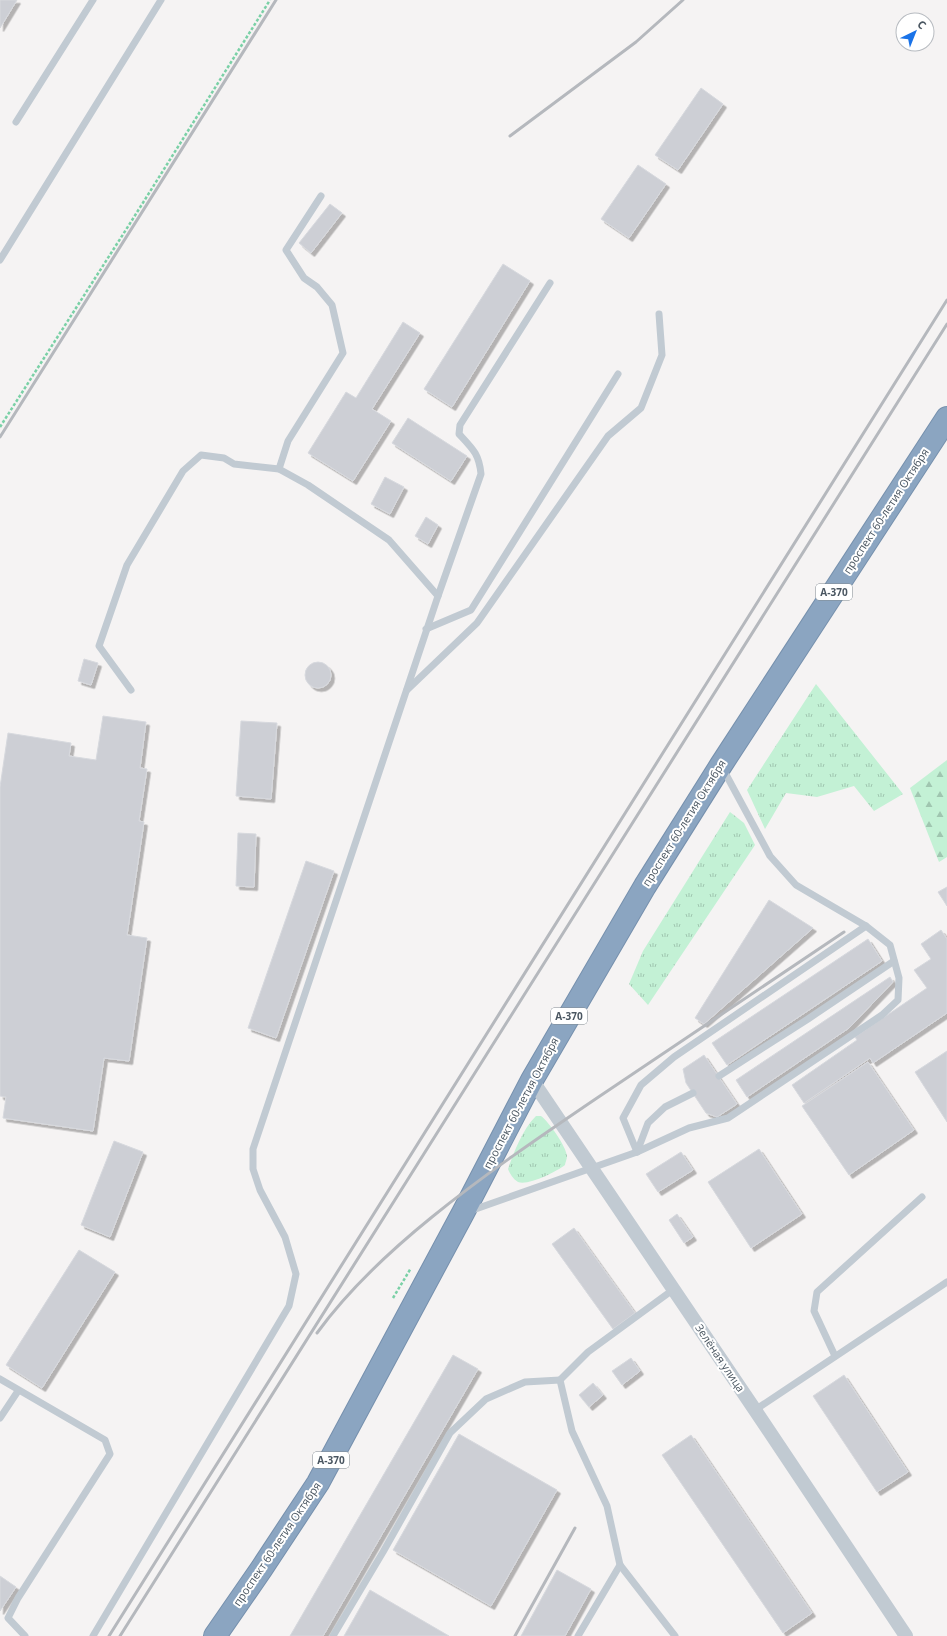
<svg xmlns="http://www.w3.org/2000/svg" width="947" height="1636" font-family="'Open Sans',sans-serif">
	<defs>
		<pattern id="grass-tufts" width="24" height="20" patternUnits="userSpaceOnUse"><rect width="24" height="20" fill="#c3f1d5"/><path d="M3 7l-1-3M5 7V3M7 7l1-3M15 17l-1-3M17 17v-4M19 17l1-3" fill="none" stroke="#a0c6b0"/></pattern>
		<pattern id="forest-firs" width="22" height="20" patternUnits="userSpaceOnUse"><rect width="22" height="20" fill="#c3f1d5"/><path d="M5 1l3.5 6h-7zM16 11l3.5 6h-7z" fill="#a0c6b0"/></pattern>
		<filter id="shadow"><feDropShadow dx="3.5" dy="3.5" stdDeviation="0" flood-color="#0004"/></filter>
	</defs>
	<rect width="100%" height="100%" fill="#f5f3f3"/>
	<g fill="url(#grass-tufts)">
		<path d="M816 684 903 794 874 811 854 786 817 797 786 793 765 829 747 790Z"/>
		<path d="M730 812 744 823 755 845 648 1005 629 984 643 951Z"/>
		<path d="M536 1116H541C549 1122 566 1146 567 1156 567 1159 565 1163 565 1165 556 1172 528 1186 518 1182 513 1179 510 1174 508 1169 514 1152 522 1130 536 1116Z"/>
	</g>
	<path fill="url(#forest-firs)" d="M947 760V857L939 862 910 788Z"/>
	<g fill="#cdcfd5" stroke="#d7d9de" filter="url(#shadow)">
		<path d="M0 0H17L0 28Z"/>
		<path d="M701 88 723 104 678 170 655 155Z"/>
		<path d="M638 165 666 184 629 238 601 219Z"/>
		<path d="M330 204 342 213 311 253 299 243Z"/>
		<path d="M503 264 530 281 452 407 424 389Z"/>
		<path d="M403 322 420 333 372 409 391 421 353 481 308 453 346 392 356 398Z"/>
		<path d="M408 418 467 456 451 481 392 443Z"/>
		<path d="M385 477 404 487 390 514 371 504Z"/>
		<path d="M426 517 438 525 428 544 415 536Z"/>
		<path d="M84 659 98 663 91 685 78 681Z"/>
		<circle cx="318" cy="675" r="13"/>
		<path d="M103 716 146 722 140 768 147 769 139 821 144 822 127 935 147 938 129 1061 104 1058 93 1131 3 1118 6 1097 0 1096V787L8 733 71 743 69 756 96 760Z"/>
		<path d="M241 721 277 723 271 799 236 796Z"/>
		<path d="M238 833 256 834 254 887 236 886Z"/>
		<path d="M306 861 334 871 276 1038 248 1028Z"/>
		<path d="M947 887V906L938 892Z"/>
		<path d="M769 900 813 928 704 1024 695 1018Z"/>
		<path d="M941 930 947 939V1013L873 1063 870 1058 804 1103 792 1085 857 1040 855 1037 927 988 914 970 931 959 921 944Z"/>
		<path d="M868 939 882 961 727 1065 712 1043Z"/>
		<path d="M890 977 893 982 849 1028 747 1097 736 1080Z"/>
		<path d="M947 1051V1122L915 1072Z"/>
		<path d="M704 1055 737 1104 717 1117 706 1113 686 1083 683 1069Z"/>
		<path d="M868 1062 914 1130 849 1175 802 1106Z"/>
		<path d="M114 1141 143 1152 110 1237 81 1225Z"/>
		<path d="M759 1149 802 1214 751 1248 708 1182Z"/>
		<path d="M681 1152 693 1170 658 1192 646 1174Z"/>
		<path d="M677 1214 693 1237 684 1243 669 1220Z"/>
		<path d="M574 1228 635 1313 613 1329 552 1244Z"/>
		<path d="M79 1250 115 1272 42 1388 6 1365Z"/>
		<path d="M453 1355 478 1369 323 1636H290Z"/>
		<path d="M631 1358 640 1371 622 1385 612 1371Z"/>
		<path d="M844 1375 908 1472 877 1492 813 1396Z"/>
		<path d="M593 1383 603 1395 589 1407 579 1395Z"/>
		<path d="M459 1434 557 1490 491 1606 393 1550Z"/>
		<path d="M691 1435 812 1613 783 1633 662 1455Z"/>
		<path d="M557 1570 591 1589 565 1636H521Z"/>
		<path d="M0 1576 16 1587 0 1611Z"/>
		<path d="M370 1590 449 1636H344Z"/>
	</g>
	<g fill="none" stroke-linecap="round" stroke-linejoin="round">
		<defs>
			<path id="highway" d="M215 1636 262 1568 318 1483 463 1213 532 1080 645 886 721 765 947 418"/>
		</defs>
		<use href="#highway" stroke="#7690ad" stroke-width="24"/>
		<g stroke="#7ad0a6" stroke-width="2.5" stroke-dasharray="3 2" stroke-linecap="butt">
			<path d="M0 427 129 225 270 0"/>
			<path d="M393 1298 411 1268"/>
		</g>
		<g stroke="#c1cad2" stroke-width="7">
			<path d="M16 122 93 0"/>
			<path d="M0 260 161 0"/>
			<path d="M279 469 288 441 343 353 332 305 317 287 304 278 286 250 321 196"/>
			<path d="M438 596 481 474C479 454 473 449 459 434L460 425 550 283"/>
			<path d="M426 629 471 610 618 374"/>
			<path d="M407 690 477 623 608 436 641 408 662 355 659 314"/>
			<path d="M719 1076 808 1019 894 961"/>
			<path d="M637 1152 623 1118 641 1085 674 1057 866 926"/>
			<path d="M637 1152 648 1123 665 1107 693 1093"/>
			<path d="M470 1211 637 1152 689 1128 728 1118 882 1015 898 1000 899 978 890 945 866 926 796 885 770 856 723 769"/>
			<path d="M674 1289 588 1352 560 1380 572 1431 607 1506 620 1565 675 1636"/>
			<path d="M835 1356 814 1311 817 1292 922 1197"/>
			<path d="M0 1379 105 1440 110 1454 18 1598 8 1618 25 1636"/>
			<path d="M755 1410 947 1282"/>
			<path d="M0 1418 18 1391"/>
			<path d="M93 1636 289 1306 296 1274 285 1237 260 1190 253 1169V1149L438 596 389 540 308 485 279 469 234 464 224 458 201 455 183 471 127 565 99 646 131 690"/>
			<path d="M333 1636 383 1552 450 1433 486 1399 525 1382 560 1380"/>
			<path d="M578 1636 620 1565"/>
		</g>
		<path stroke="#c1cad2" stroke-width="14" d="M532 1080 755 1410 906 1636"/>
		<use href="#highway" stroke="#8ba5c1" stroke-width="22"/>
		<g stroke="#b5b8bd" stroke-width="3">
			<path d="M510 136 636 42 683 0"/>
			<path d="M0 437 276 0"/>
			<path d="M317 1333C349 1289 390 1251 432 1217 485 1174 541 1136 597 1098 680 1042 762 987 844 932"/>
			<path d="M109 1636 947 300"/>
			<path d="M120 1636 947 324"/>
			<path d="M515 1636 575 1528"/>
		</g>
	</g>
	<g text-anchor="middle" stroke-width="4" stroke-linejoin="round" paint-order="stroke">
		<g fill="#fff" stroke="#808990" stroke-width="1">
			<rect x="816" y="584" width="36" height="16" rx="3"/>
			<rect x="551" y="1008" width="36" height="16" rx="3"/>
			<rect x="313" y="1452" width="36" height="16" rx="3"/>
		</g>
		<g font-size="10" font-weight="bold" fill="#4a5661">
			<text x="834" y="596">А-370</text>
			<text x="569" y="1020">А-370</text>
			<text x="331" y="1464">А-370</text>
		</g>
		<g font-size="11" fill="#4a5661" stroke="#fff">
			<text transform="translate(886 511) rotate(-57)" y="4">проспект 60-летия Октября</text>
			<text transform="translate(684 823) rotate(-58)" y="4">проспект 60-летия Октября</text>
			<text transform="translate(521 1103) rotate(-62)" y="4">проспект 60-летия Октября</text>
			<text transform="translate(720 1358) rotate(56)" y="4">Зелёная улица</text>
			<text transform="translate(277 1544) rotate(-56)" y="4">проспект 60-летия Октября</text>
		</g>
	</g>
	<g transform="translate(915 32) rotate(43)"><circle r="19" fill="#ffffff" stroke="#b7bbc0"/>
	<path d="M0-3L7 15L0 10L-7 15Z" fill="#1a73e8"/>
	<text y="-6" font-size="11" font-weight="bold" text-anchor="middle" fill="#4a5661">С</text>
	</g>
</svg>
